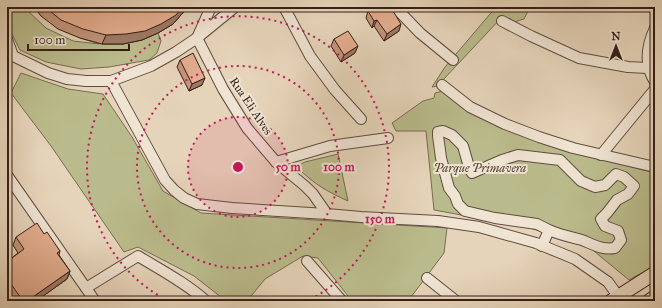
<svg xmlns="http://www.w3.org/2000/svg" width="662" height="308" font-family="'IM FELL Great Primer',serif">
	<rect width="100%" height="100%" fill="#e6d4ba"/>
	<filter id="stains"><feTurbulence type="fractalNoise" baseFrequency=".005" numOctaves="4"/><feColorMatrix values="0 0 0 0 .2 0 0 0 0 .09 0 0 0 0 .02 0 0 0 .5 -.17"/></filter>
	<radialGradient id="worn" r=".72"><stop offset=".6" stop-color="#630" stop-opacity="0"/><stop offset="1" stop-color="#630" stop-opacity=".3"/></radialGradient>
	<g fill="#babb8c" stroke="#776c52">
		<path d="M7 7H25L27 10 46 28 73 41 99 44 80 38 41 16 34 7H188L173 24 158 33 161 41 157 53 149 60 109 67 81 69 46 62 20 50 7 24Z"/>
		<path d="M496 7H530L524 19 514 22 502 17 442 81V85L432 87 445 67Z"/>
		<path d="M21 73 68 89 103 94 132 137 163 191 201 213 447 228 444 253 408 301H352L318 258 303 256 265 279 247 301H226L194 276 138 247 124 252 51 146 11 93Z"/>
		<path d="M443 91 564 150 655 173V266L629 280 589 247 527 227 434 210 426 131H396L392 123 423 101 434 98 435 93Z"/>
		<path d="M338 154 348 201C328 192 314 184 299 169V165L305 162Z"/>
	</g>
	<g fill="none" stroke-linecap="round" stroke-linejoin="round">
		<defs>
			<g id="minor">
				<path d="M211 7 197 38 223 89 247 128 276 162 305 186 313 194 327 214"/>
				<path d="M284 7 310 56 335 90 361 119"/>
				<path d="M395 7 420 33 453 60"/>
				<path d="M502 21 531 36 579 58 628 67 648 68"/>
				<path d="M655 28C647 45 644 65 655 82"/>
				<path d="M7 39 13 56"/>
				<path d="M7 53 48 73 67 79 86 81H111L151 66 176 52 197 38 235 7"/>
				<path d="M111 81 165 180 174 190 184 198 197 204 232 208 327 214 361 217 438 221 479 227 536 243 575 259 608 282 618 296"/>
				<path d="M442 85 470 107 505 124 539 137 573 148 655 167"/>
				<path d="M601 155 655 89"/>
				<path d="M276 162 330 146 388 138"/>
				<path d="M7 175 95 301"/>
				<path d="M542 246 549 230C560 235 571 237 582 240 594 245 602 250 615 248L621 240 618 231 605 226 601 219 607 213 617 200 628 194 634 186 624 177 616 174 605 185 595 187 581 181 560 160 518 155 502 160 472 173 469 167 463 146 452 135 443 131 438 132V136L441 158 449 188 455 196 458 204 465 211 495 218 537 224 549 230"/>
				<path d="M307 261 342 301"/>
				<path d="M427 278 456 301"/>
				<path d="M86 288 138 256C161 270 186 283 206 301"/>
			</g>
			<g id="major">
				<path d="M611 301 655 273"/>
				<path d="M649 301 655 297"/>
			</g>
		</defs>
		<use href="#minor" stroke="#604c40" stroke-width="12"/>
		<use href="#major" stroke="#341e17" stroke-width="15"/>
		<use href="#minor" stroke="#efe3d2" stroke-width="10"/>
		<use href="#major" stroke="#e6d4ba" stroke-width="13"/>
	</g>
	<g fill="#c3957b" stroke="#341e17">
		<path d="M34 7H188L173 24 158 33 142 40 123 44H102L80 38 58 29 41 16Z"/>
		<path d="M368 11 399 31 384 41 374 26 372 28 366 18Z"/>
		<path d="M334 39 355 53 341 62 331 46Z"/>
		<path d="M180 60 202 85 189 91 177 67Z"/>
		<path d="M44 234 60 251 59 255 70 271 67 279 36 301H14L8 292V261L18 253 13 245 16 237Z"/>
	</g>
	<g fill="#9f7964" stroke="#341e17">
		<path d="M183 7H188L173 24 158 33 142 40 123 44H102L106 35Z"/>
		<path d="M377 20 374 26 372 28 374 21Z"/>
		<path d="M401 24 399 31 384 41 387 34Z"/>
		<path d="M358 46 355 53 341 62 344 55Z"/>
		<path d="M205 78 202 85 189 91 192 84Z"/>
		<path d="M70 271 67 279 36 301H27Z"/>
		<path d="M11 284 8 292H7V286Z"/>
	</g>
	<g fill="#e3ad8f" stroke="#341e17">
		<path d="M45 7H183L176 15 161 24 145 31 126 34 106 35 83 29 61 20Z"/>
		<path d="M374 7H389L392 12 393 11 401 24 387 34 377 20 374 21 368 11Z"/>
		<path d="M348 31 358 46 344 55 334 39Z"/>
		<path d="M193 53 205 78 192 84 180 60Z"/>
		<path d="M37 223 44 234 47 232 60 251 57 253 70 271 27 301H23L11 284 7 286V260L8 261 24 249 16 237Z"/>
	</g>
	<circle cx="238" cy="167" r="50" fill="#c2185b" fill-opacity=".12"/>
	<g fill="none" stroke="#c2185b" stroke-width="2" stroke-dasharray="2 4">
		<circle cx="238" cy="167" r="50"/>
		<circle cx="238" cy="167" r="101"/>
		<path d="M168 301A151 151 0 1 1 308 301"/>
	</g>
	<g text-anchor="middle" stroke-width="4" stroke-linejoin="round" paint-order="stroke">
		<g font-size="12" fill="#341e17" stroke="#efe3d2">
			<text transform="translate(251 106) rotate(56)" y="4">Rua Eli Alves</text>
		</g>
		<g font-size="12" font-style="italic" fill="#564534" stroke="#efe3d2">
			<text x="480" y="172">Parque Primavera</text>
		</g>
	</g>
	<circle cx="238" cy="167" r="6" fill="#c2185b" stroke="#efe3d2" stroke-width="2"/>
	<g font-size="12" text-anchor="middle" font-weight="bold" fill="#c2185b" stroke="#efe3d2" stroke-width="4" stroke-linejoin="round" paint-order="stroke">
		<text x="288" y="171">50 m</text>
		<text x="339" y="171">100 m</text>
		<text x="380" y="223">150 m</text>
	</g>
	<rect width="662" height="308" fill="none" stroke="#e6d4ba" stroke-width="24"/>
	<rect x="8" y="8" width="646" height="292" fill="none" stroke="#341e17" stroke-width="2"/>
	<rect x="12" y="12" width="638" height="284" fill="none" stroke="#341e17"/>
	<g transform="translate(616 46)" stroke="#efe3d2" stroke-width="3" paint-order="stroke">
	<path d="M0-3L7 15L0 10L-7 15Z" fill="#341e17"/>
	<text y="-6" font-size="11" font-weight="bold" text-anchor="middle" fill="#341e17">N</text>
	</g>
	<path d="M28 44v6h101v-6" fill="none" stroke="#341e17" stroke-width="2"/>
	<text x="34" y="44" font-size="12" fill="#341e17" stroke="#efe3d2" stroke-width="3" paint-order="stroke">100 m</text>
	<rect width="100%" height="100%" filter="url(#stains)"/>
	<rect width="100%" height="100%" fill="url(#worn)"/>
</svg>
